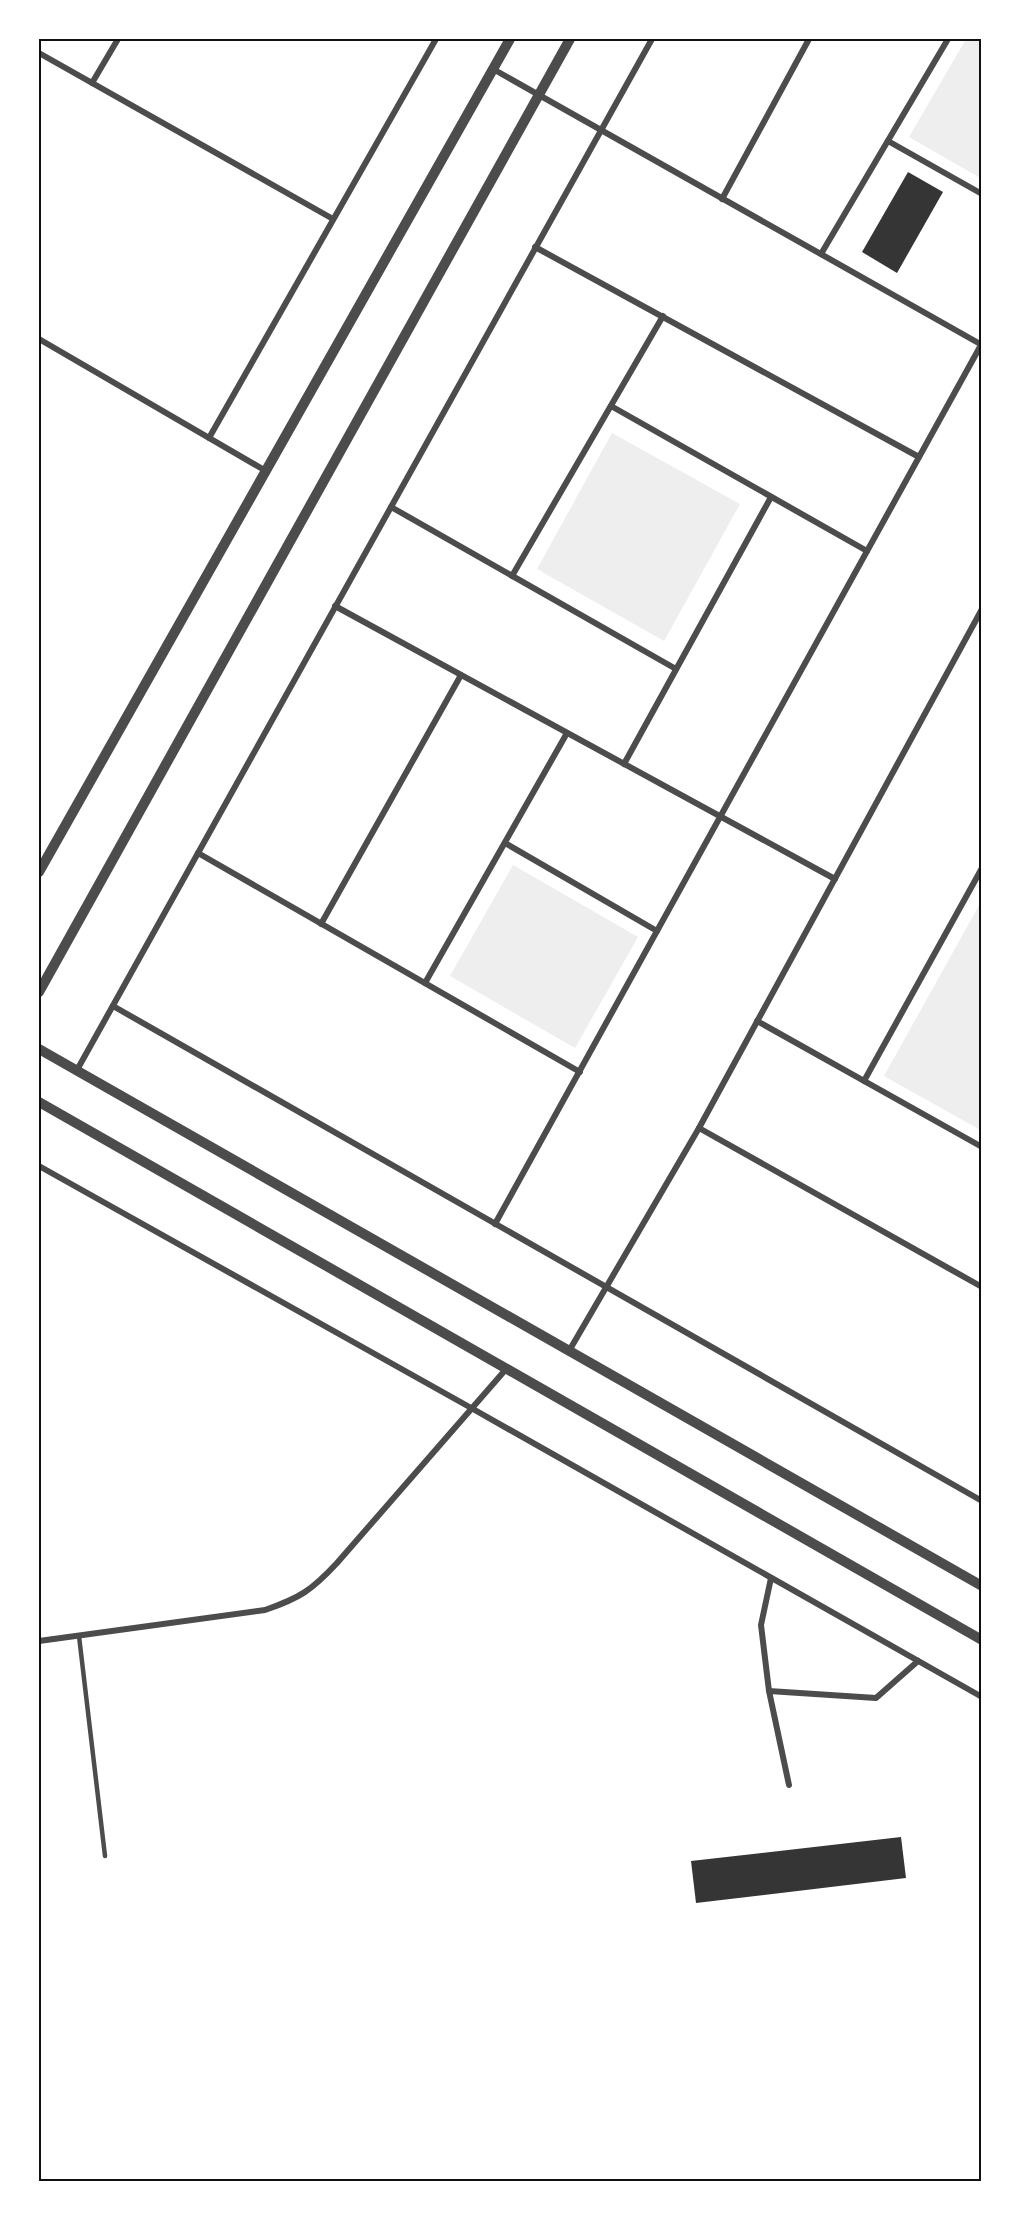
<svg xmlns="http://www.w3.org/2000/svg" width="1021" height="2220" font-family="'Space Grotesk',sans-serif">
	<rect width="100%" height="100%" fill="#fff"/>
	<g fill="#eee">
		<path d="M966 39H982V179L909 137Z"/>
		<path d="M612 433 740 504 664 641 537 569Z"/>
		<path d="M513 865 638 937 575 1048 450 976Z"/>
		<path d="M982 900V1131L884 1076Z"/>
	</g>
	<g fill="#353535">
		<path d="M908 172 943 192 897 273 862 252Z"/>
		<path d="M901 1837 906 1878 696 1903 691 1861Z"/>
	</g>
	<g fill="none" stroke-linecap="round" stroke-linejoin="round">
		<path stroke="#4c4c4c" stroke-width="4.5" d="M79 1636 105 1856"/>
		<g stroke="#4c4c4c" stroke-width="6">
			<path d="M39 53 333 219"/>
			<path d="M493 69 982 345"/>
			<path d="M92 83 118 39"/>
			<path d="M888 141 982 194"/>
			<path d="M722 199 809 39"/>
			<path d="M535 247 919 457"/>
			<path d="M821 254 948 39"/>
			<path d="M39 339 266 471"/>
			<path d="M611 406 867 551"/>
			<path d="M209 438 436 39"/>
			<path d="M391 507 676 669"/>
			<path d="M512 576 663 316"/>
			<path d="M335 606 835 879"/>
			<path d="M624 764 771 497"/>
			<path d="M505 843 657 931"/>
			<path d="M198 853 580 1072"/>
			<path d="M321 924 461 675"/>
			<path d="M425 983 567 733"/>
			<path d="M113 1006 982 1501"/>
			<path d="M757 1021 982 1147"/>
			<path d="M77 1070 652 39"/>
			<path d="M864 1081 982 868"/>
			<path d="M699 1128 982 1287"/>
			<path d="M39 1166 473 1409 982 1697"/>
			<path d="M495 1224 981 345"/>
			<path d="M569 1351 699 1128 982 609"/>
			<path d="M771 1578 761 1625 769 1691 876 1698 918 1661"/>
			<path d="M39 1641 265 1610C300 1598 312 1590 337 1563L507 1368"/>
			<path d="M769 1691 789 1785"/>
		</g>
		<g stroke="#4c4c4c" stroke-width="10">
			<path d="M39 872 510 39"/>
			<path d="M39 992 570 39"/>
			<path d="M39 1049 982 1586"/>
			<path d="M39 1102 982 1640"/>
		</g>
	</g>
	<rect width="1021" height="2220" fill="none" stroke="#ffffff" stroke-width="81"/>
	<rect x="40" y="40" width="940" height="2140" fill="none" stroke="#111" stroke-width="2"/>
</svg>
